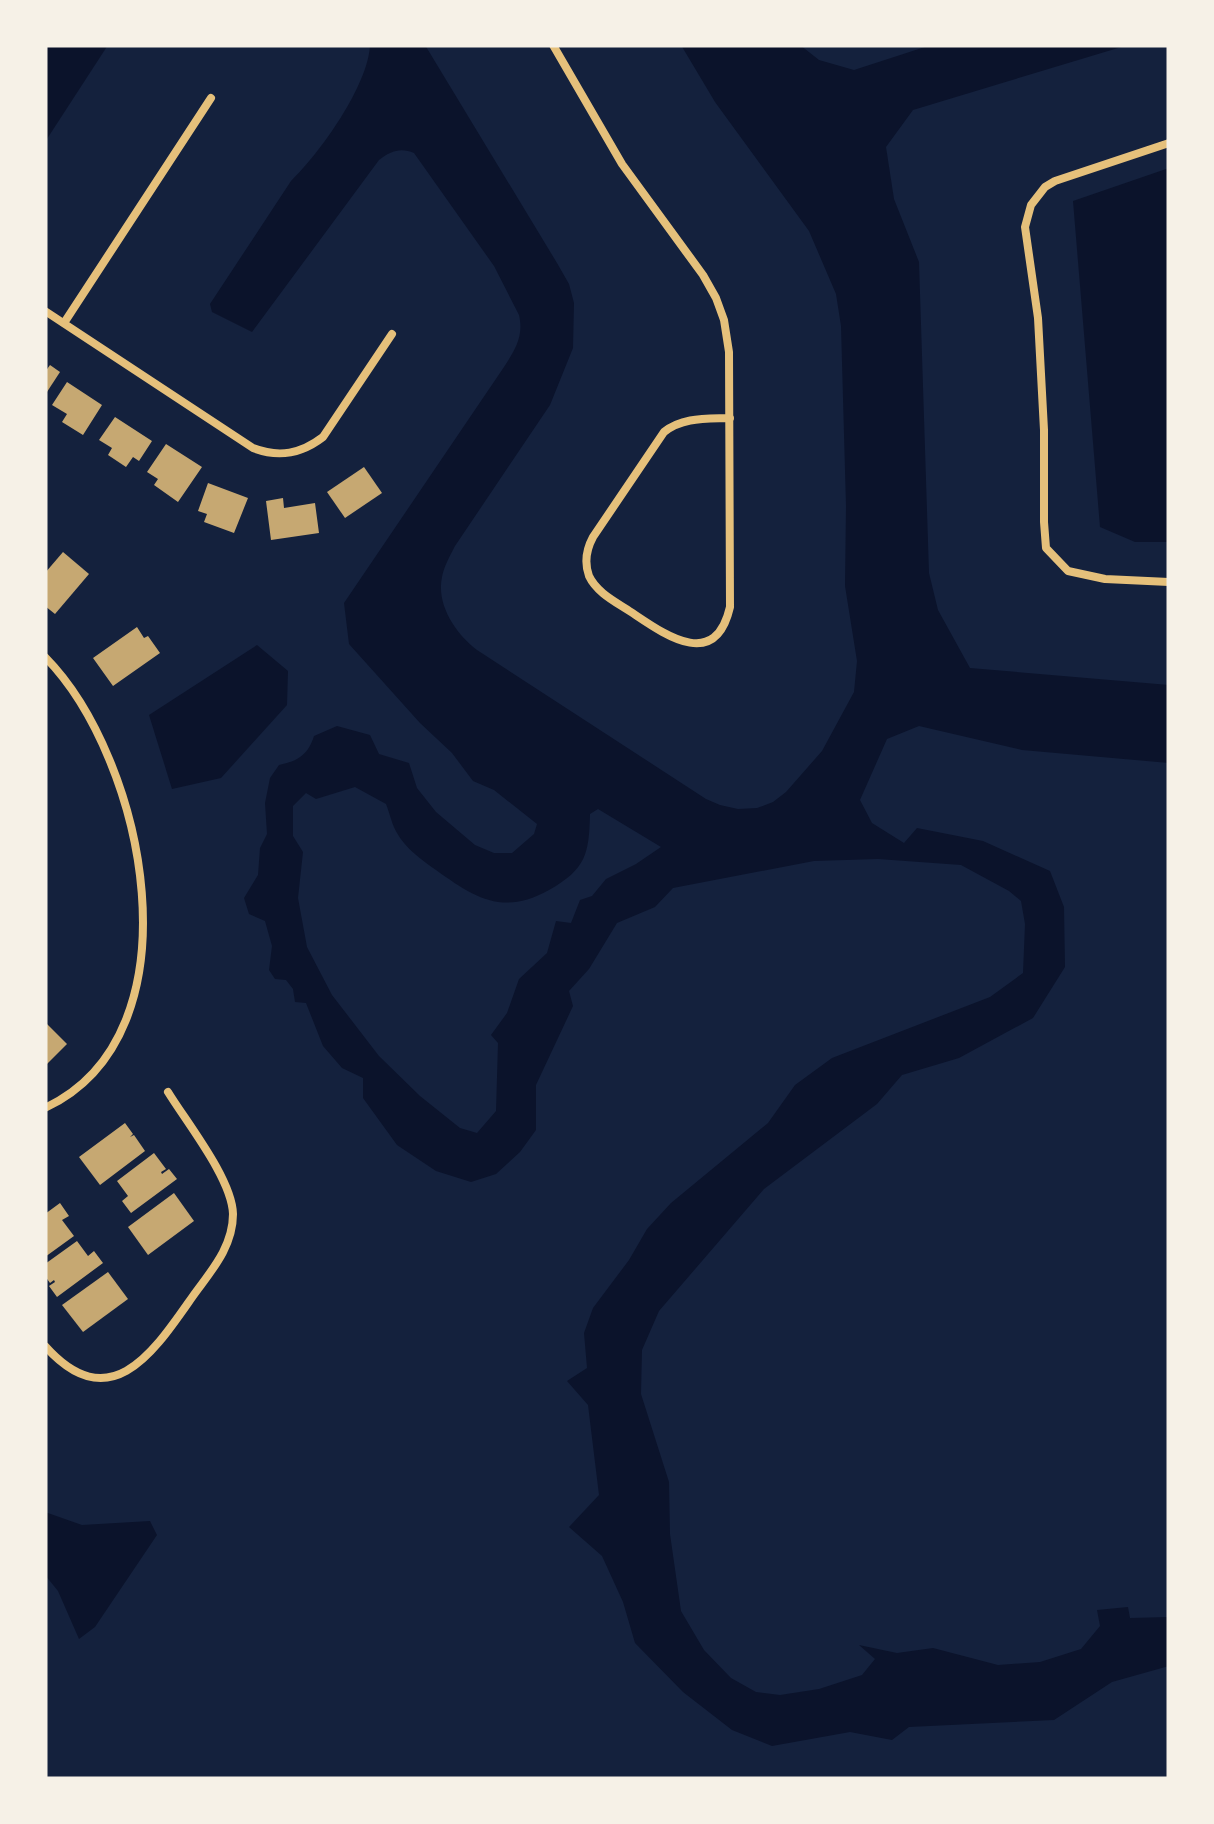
<svg xmlns="http://www.w3.org/2000/svg" width="1214" height="1824" font-family="'Golos Text',sans-serif">
	<rect width="100%" height="100%" fill="#14213d"/>
	<g fill="#0b132b" fill-rule="evenodd">
		<path d="M48 45H108L45 142V49Z"/>
		<path d="M370 45H425L557 263 569 284 574 303 573 348 550 405 455 546C450 556 444 566 442 577 436 605 456 634 477 650L706 799 720 805 738 809 757 808 773 802 786 792 822 751 854 692 857 661 845 586 846 506 841 326 836 294 809 231 715 102 681 45H800L819 60 854 70 931 45H1128L913 110 886 147 894 199 919 262 929 573 938 610 970 668 1169 685V763L1022 750 919 726 887 739 860 800 872 823 904 843 917 828 983 841 1050 871 1064 907 1065 967 1033 1018 959 1058 902 1075 877 1104 764 1189 659 1311 642 1350 641 1394 669 1482 670 1534 681 1611 704 1650 731 1678 756 1692 780 1695 819 1689 862 1675 875 1659 859 1645 897 1653 933 1648 998 1665 1040 1662 1081 1649 1100 1626 1097 1610 1128 1607 1130 1618 1169 1617V1666L1112 1682 1054 1720 909 1727 892 1740 850 1732 772 1746 732 1730 683 1692 635 1643 623 1602 602 1556 569 1527 599 1495 588 1405 567 1381 587 1368 584 1333 593 1308 629 1260 647 1229 671 1203 768 1123 795 1085 832 1058 990 997 1023 973 1025 924 1021 901 1009 891 961 865 878 859 814 861 673 888 655 907 617 923 589 969 569 991 573 1006 536 1085V1130L520 1152 496 1174 471 1182 436 1171 397 1145 363 1098V1078L342 1068 323 1046 306 1003 295 1002 293 989 286 980 275 979 269 970 272 946 265 921 249 914 244 898 258 875 260 848 267 834 265 803 270 778 279 765C298 761 308 755 314 736L337 726 370 735 379 754 409 763 417 788 436 812 475 845 494 853H512L534 834 537 824 494 790 473 781 452 753 420 723 349 644 344 603 504 367C515 350 524 336 519 315L494 266 414 153C401 147 390 151 379 160L252 332 212 312 210 304 291 181C320 153 368 86 370 45ZM355 787 386 804C390 814 392 825 397 833 405 848 423 861 436 870 475 898 503 916 549 890 586 869 589 854 590 814L598 809 661 847 636 864 606 879 592 896 580 900 571 923 556 921 547 953 519 979 507 1013 491 1035 498 1043 496 1111 477 1133 460 1128 420 1096 379 1056 332 995 307 947 298 898 303 852 293 836V806L306 793 316 799Z"/>
		<path d="M1169 168V542H1135L1100 527 1073 201Z"/>
		<path d="M257 645 288 671 287 705 221 778 172 789 149 715Z"/>
		<path d="M45 1512 82 1525 150 1521 157 1535 95 1627 79 1639 58 1591 45 1575Z"/>
	</g>
	<g fill="#c6a872">
		<path d="M50 365 60 372 45 395V372Z"/>
		<path d="M67 382 102 405 83 435 62 422 67 414 52 405Z"/>
		<path d="M115 417 152 441 139 461 133 457 126 467 108 455 112 448 99 440Z"/>
		<path d="M166 444 202 467 178 502 154 485 158 479 147 472Z"/>
		<path d="M364 467 382 493 345 518 327 492Z"/>
		<path d="M208 483 248 498 234 533 204 522 207 514 198 511Z"/>
		<path d="M283 498 284 508 315 503 319 533 271 540 266 501Z"/>
		<path d="M63 552 89 574 55 614 45 606V573Z"/>
		<path d="M137 627 144 638 148 636 160 653 113 686 93 658Z"/>
		<path d="M45 1022 67 1044 45 1066Z"/>
		<path d="M125 1123 133 1134 130 1137 134 1135 145 1151 100 1185 79 1157Z"/>
		<path d="M154 1153 166 1169 161 1172 162 1174 169 1169 177 1179 131 1213 122 1201 128 1196 117 1181Z"/>
		<path d="M174 1193 194 1221 148 1255 128 1227Z"/>
		<path d="M60 1203 69 1216 62 1220 74 1236 45 1257V1214Z"/>
		<path d="M77 1241 88 1256 94 1251 103 1263 57 1297 49 1286 55 1282 54 1280 50 1283 45 1276V1264Z"/>
		<path d="M108 1272 128 1299 83 1332 62 1305Z"/>
	</g>
	<g fill="none" stroke-linecap="round" stroke-linejoin="round">
		<g stroke="#e5c07b" stroke-width="8">
			<path d="M553 45 622 164 703 275 716 298 724 320 729 352 730 607C715 672 664 634 631 612 616 602 597 593 589 576 584 562 586 550 593 537L664 432C683 417 706 419 730 418"/>
			<path d="M1169 143 1055 181 1045 187 1031 205 1025 227 1038 318 1044 430V522L1046 548 1068 571 1105 579 1169 582"/>
			<path d="M45 311 253 448C279 458 301 454 323 437L392 334"/>
			<path d="M64 323 211 98"/>
			<path d="M45 657C145 758 203 1034 45 1108"/>
			<path d="M45 1346C111 1420 155 1350 193 1296 211 1271 233 1247 233 1214 232 1179 187 1123 168 1092"/>
		</g>
	</g>
	<rect width="1214" height="1824" fill="none" stroke="#f6f1e7" stroke-width="95"/>
</svg>
